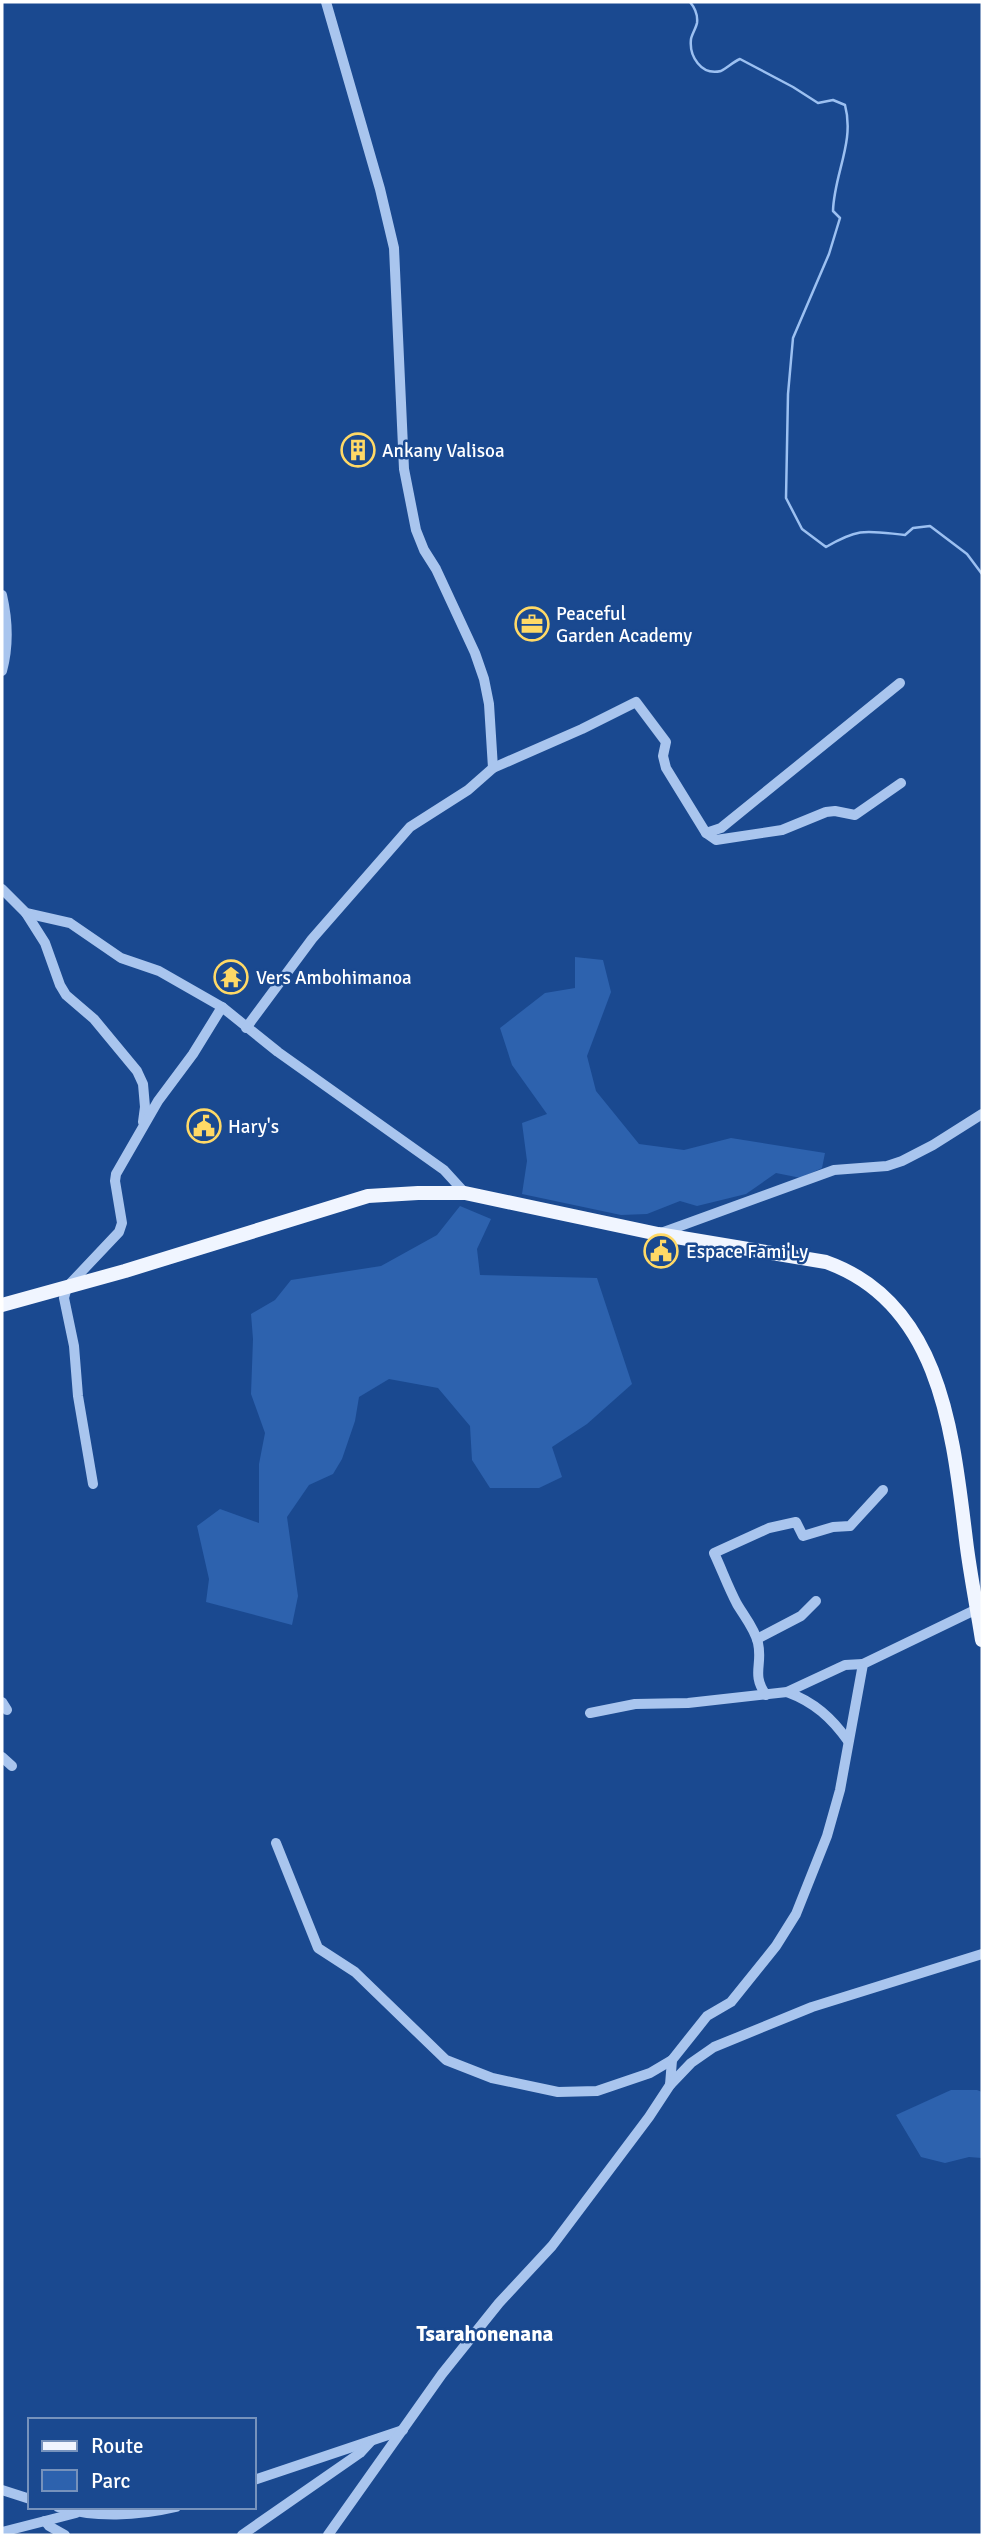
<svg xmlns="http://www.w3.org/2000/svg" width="984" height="2537" font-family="Signika,sans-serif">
	<rect width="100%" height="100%" fill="#1a4990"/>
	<g fill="#2d62ae">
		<path d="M575 957 603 960 611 992 587 1056 596 1091 639 1144 684 1150 731 1138 825 1153 822 1168 801 1178 776 1173 746 1194 697 1206 680 1201 647 1214 621 1215 522 1194 527 1161 522 1123 547 1114 512 1065 500 1028 545 993 575 988Z"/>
		<path d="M460 1206 491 1219 477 1249 480 1275 597 1278 632 1384 587 1424 552 1447 562 1477 539 1488H490L472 1460 470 1426 438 1388 389 1379 359 1397 355 1421 342 1459 333 1474 309 1485 287 1517 298 1596 292 1625 206 1602 209 1579 197 1526 220 1509 259 1523V1464L265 1433 251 1394 253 1339 251 1314 275 1300 291 1280 381 1266 437 1235Z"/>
		<path d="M951 2090H977L982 2092V2158L969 2157 945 2163 921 2157 896 2115Z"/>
	</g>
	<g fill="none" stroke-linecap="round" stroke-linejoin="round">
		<path stroke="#9cc0f1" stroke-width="2.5" d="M690 2C695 8 698 15 697 23 696 28 692 34 691 39 689 56 701 76 721 71 727 68 733 62 740 59L793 87 818 103 833 100 845 105C855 142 834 174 833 211L840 218 829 254 793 338 788 394 786 498 802 529 826 547C860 527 867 531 905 535L913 528 930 526 967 554 982 574"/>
		<g stroke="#a9c5ee" stroke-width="10">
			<path d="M326 2 380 189 394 248 404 469 416 530 424 550 436 569 475 653 484 679 489 704 493 768"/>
			<path d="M2 595C8 621 9 645 2 671"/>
			<path d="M706 833 721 828 900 683"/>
			<path d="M2 889 26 913 70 923 121 958 159 971 222 1007 278 1052 444 1170 465 1193"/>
			<path d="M26 913 45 943 60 985 66 995 94 1019 137 1071 143 1084 145 1107 143 1122"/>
			<path d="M246 1028 312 939 410 827 468 790 493 768 582 729 636 702 666 742 663 756 666 768 706 833 716 840 782 830 826 812 835 811 855 815 901 783"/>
			<path d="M661 1233 834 1170 887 1166 902 1161 933 1145 982 1114"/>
			<path d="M93 1484 78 1396 74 1346 64 1298 67 1287 119 1232 122 1223 115 1181 116 1174 158 1101 193 1054 222 1007"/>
			<path d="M757 1639 801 1616 816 1601"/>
			<path d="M787 1692C814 1702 832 1718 848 1741"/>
			<path d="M766 1695C751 1674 763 1665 758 1643 755 1629 744 1616 737 1604 728 1587 722 1570 714 1553L769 1528 796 1522 803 1536 833 1527 850 1526 883 1490"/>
			<path d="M2 1702 7 1710"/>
			<path d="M590 1713 635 1704 688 1703 787 1692 845 1665 863 1664"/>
			<path d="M2 1757 12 1766"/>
			<path d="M276 1843 318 1948 355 1972 446 2060 492 2078 558 2092 597 2091 650 2073 672 2060"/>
			<path d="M670 2085 672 2060 707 2016 731 2002 776 1946 796 1914 827 1836 840 1790 863 1664 977 1609"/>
			<path d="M254 2480 403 2430"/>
			<path d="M2 2490 30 2499"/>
			<path d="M58 2507C95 2518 138 2516 176 2507"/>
			<path d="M2 2532 45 2521"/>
			<path d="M65 2535 49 2526 45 2521 76 2513"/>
			<path d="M242 2535 360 2453 371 2441"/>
			<path d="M328 2535 442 2374 499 2303 552 2246 649 2117 670 2085 691 2063 714 2047 812 2007 982 1954"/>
		</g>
		<path stroke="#f0f5ff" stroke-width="14" d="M2 1305 125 1271 368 1196 418 1193H465L658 1234 826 1262C942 1303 953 1436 966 1540 970 1574 977 1607 982 1640"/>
	</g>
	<defs>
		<symbol id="building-ring" viewBox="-11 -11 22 22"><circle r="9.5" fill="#1a4990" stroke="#ffd966" stroke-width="1.5"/><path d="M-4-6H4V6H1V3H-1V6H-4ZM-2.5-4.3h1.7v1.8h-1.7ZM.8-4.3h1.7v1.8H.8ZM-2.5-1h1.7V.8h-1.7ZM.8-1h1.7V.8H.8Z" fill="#ffd966"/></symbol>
		<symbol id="office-ring" viewBox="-11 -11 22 22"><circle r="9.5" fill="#1a4990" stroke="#ffd966" stroke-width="1.5"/><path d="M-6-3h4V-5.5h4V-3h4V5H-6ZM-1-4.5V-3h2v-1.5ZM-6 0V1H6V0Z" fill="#ffd966"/></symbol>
		<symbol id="temple-ring" viewBox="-11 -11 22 22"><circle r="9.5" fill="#1a4990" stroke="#ffd966" stroke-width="1.5"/><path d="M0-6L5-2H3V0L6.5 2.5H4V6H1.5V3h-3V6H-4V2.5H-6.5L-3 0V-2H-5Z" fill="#ffd966"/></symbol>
		<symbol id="civic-ring" viewBox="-11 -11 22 22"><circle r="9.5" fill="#1a4990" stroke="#ffd966" stroke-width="1.5"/><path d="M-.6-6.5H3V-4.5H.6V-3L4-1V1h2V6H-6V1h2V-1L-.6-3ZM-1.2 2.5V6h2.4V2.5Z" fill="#ffd966"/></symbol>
	</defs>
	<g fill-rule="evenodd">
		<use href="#building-ring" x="339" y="431" width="38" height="38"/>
		<use href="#office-ring" x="513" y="605" width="38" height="38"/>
		<use href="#temple-ring" x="212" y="958" width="38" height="38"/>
		<use href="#civic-ring" x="185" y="1107" width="38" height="38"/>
		<use href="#civic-ring" x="642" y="1232" width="38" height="38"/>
	</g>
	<g text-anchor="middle" stroke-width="5" stroke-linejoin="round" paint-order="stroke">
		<g font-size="19" fill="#fff" stroke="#1a4990" text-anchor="start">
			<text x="382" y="457">Ankany Valisoa</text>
			<text x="556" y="620">Peaceful<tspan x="556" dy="22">Garden Academy</tspan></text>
			<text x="256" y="984">Vers Ambohimanoa</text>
			<text x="228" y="1133">Hary's</text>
			<text x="686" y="1258">Espace Fami'Ly</text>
		</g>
		<g font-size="21" font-weight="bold" fill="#fff" stroke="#1a4990">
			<text x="485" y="2341">Tsarahonenana</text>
		</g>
	</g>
	<rect width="984" height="2537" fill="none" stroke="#ffffff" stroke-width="7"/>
	<rect x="28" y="2418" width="228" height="91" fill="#1a4990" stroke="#7692bc" stroke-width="2"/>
	<rect x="42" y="2441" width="35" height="10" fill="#f0f5ff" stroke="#7692bc" stroke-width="2"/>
	<text x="91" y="2453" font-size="21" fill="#ffffff">Route</text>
	<rect x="42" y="2470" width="35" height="21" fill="#2d62ae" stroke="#7692bc" stroke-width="2"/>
	<text x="91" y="2488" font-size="21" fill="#ffffff">Parc</text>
</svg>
